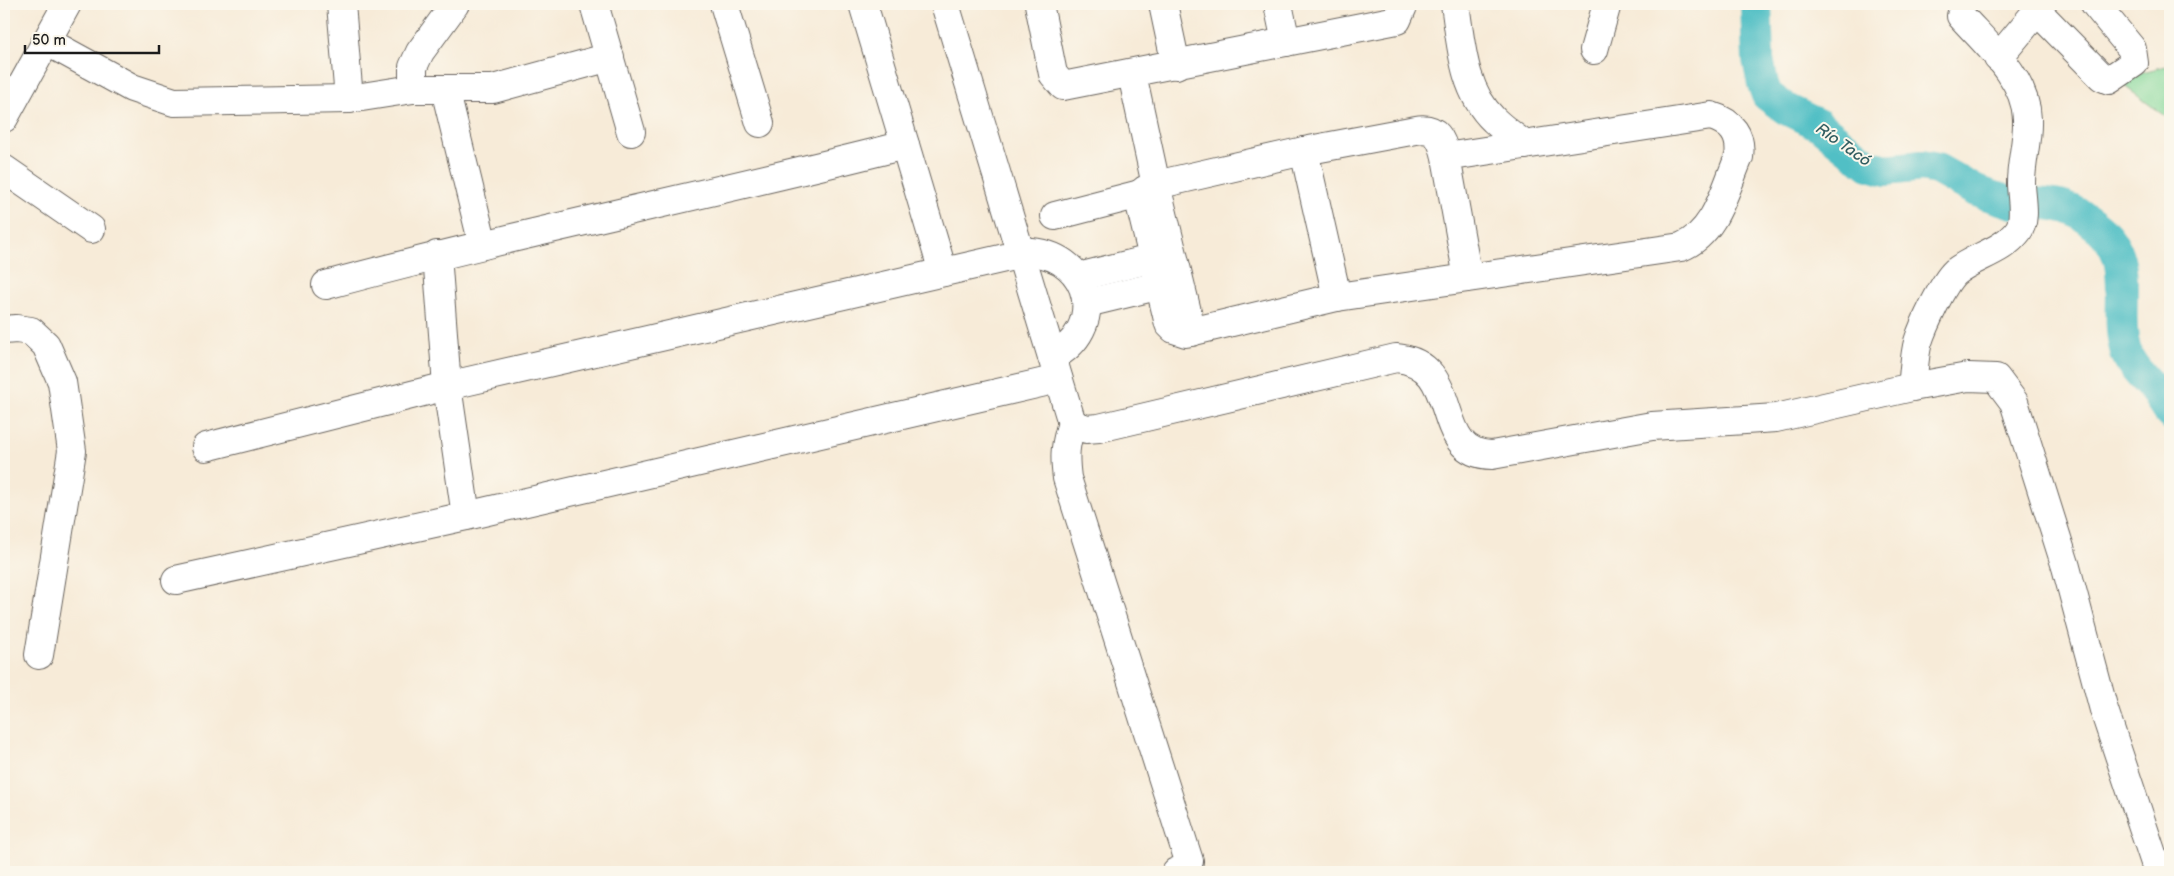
<svg xmlns="http://www.w3.org/2000/svg" width="2174" height="876" font-family="'Balsamiq Sans',sans-serif">
	<rect width="100%" height="100%" fill="#fbf7ec"/>
	<filter id="ink" filterUnits="userSpaceOnUse"><feTurbulence type="fractalNoise" baseFrequency=".02" numOctaves="2"/><feDisplacementMap in="SourceGraphic" scale="10" xChannelSelector="R" yChannelSelector="G"/><feConvolveMatrix kernelMatrix="1 2 1 2 8 2 1 2 1" color-interpolation-filters="sRGB"/></filter>
	<filter id="wash" filterUnits="userSpaceOnUse"><feTurbulence type="fractalNoise" baseFrequency=".0096" numOctaves="4" result="noise"/><feDisplacementMap in="SourceGraphic" scale="20" xChannelSelector="R" yChannelSelector="G"/><feGaussianBlur stdDeviation="1.12" result="paint"/><feColorMatrix in="noise" values="0 0 0 0 0 0 0 0 0 0 0 0 0 0 0 0 0 1.4 0 .05"/><feComposite in="paint" operator="in"/></filter>
	<g filter="url(#wash)">
		<rect width="100%" height="100%" fill="#f7ebd8"/>
		<path fill="#85d89a" stroke="#507a5b" d="M2170 65V120L2115 79Z"/>
		<g fill="none" stroke-linecap="round" stroke-linejoin="round">
			<g stroke="#51bfc5" stroke-width="32">
				<path d="M1756 4 1758 59 1763 84 1767 95 1786 109 1819 125 1869 165 1886 170 1922 166 1937 169 1976 191 2013 203"/>
				<path d="M2035 203C2061 205 2073 207 2094 224 2140 258 2112 306 2126 352 2131 368 2146 379 2155 392 2161 399 2165 407 2170 414"/>
			</g>
		</g>
	</g>
	<g filter="url(#ink)">
		<g fill="none" stroke-linecap="round" stroke-linejoin="round">
			<defs>
				<g id="minor">
					<path d="M341 4 349 99"/>
					<path d="M594 4 631 132"/>
					<path d="M724 4 760 123"/>
					<path d="M863 4 943 272"/>
					<path d="M945 4 1072 423 1086 429 1099 428 1396 358C1465 364 1429 454 1492 455L1652 426 1776 418 1912 387 1968 377 1996 378 2014 402 2066 567 2104 710 2158 872"/>
					<path d="M1039 4 1053 74 1063 86 1397 20 1404 4"/>
					<path d="M1163 4 1176 65"/>
					<path d="M1278 4 1286 42"/>
					<path d="M1455 4C1461 43 1463 91 1494 120 1503 129 1515 137 1525 145"/>
					<path d="M46 41 132 88 174 102 349 99 413 89H493L610 57"/>
					<path d="M1594 50 1607 4"/>
					<path d="M1998 58 2033 16 2041 15 2102 77 2109 80 2134 63 2132 49 2095 4"/>
					<path d="M1132 74 1156 185 1192 332"/>
					<path d="M413 89V67L420 52 455 4"/>
					<path d="M445 89 483 245"/>
					<path d="M4 118 67 4"/>
					<path d="M1304 151 1337 297"/>
					<path d="M1446 157 1711 116C1732 122 1742 136 1739 157 1725 189 1716 233 1681 247L1337 297 1186 333 1174 329 1169 324 1141 208 1140 194 1145 190 1156 185 1304 151 1416 130C1437 126 1442 140 1446 157L1468 278"/>
					<path d="M4 169 91 229"/>
					<path d="M1055 216 1140 194"/>
					<path d="M437 255 447 386 466 516"/>
					<path d="M1078 277 1171 254"/>
					<path d="M326 285C518 233 713 194 905 145"/>
					<path d="M1087 303 1178 281"/>
					<path d="M4 330 16 329 31 331 46 345 62 382 72 451 39 655"/>
					<path d="M1912 387C1914 373 1914 356 1918 342 1923 326 1943 283 1955 272 1975 256 2002 252 2018 231 2027 219 2021 197 2021 183 2021 161 2028 140 2027 119 2026 78 1987 45 1961 16"/>
					<path d="M1072 423C1065 445 1064 455 1067 478L1189 861 1186 868 1176 872"/>
					<path d="M206 447 447 386 1031 252C1093 257 1107 329 1052 357"/>
					<path d="M176 580 466 516 1058 379"/>
				</g>
			</defs>
			<use href="#minor" stroke="#69645e" stroke-width="30"/>
			<use href="#minor" stroke="#fff" stroke-width="28"/>
		</g>
	</g>
	<g text-anchor="middle" stroke-width="4" stroke-linejoin="round" paint-order="stroke">
		<g font-size="16" font-style="italic" fill="#315d60" stroke="#fbf7ec">
			<text transform="translate(1844 144) rotate(35)" y="6">Río Tacó</text>
		</g>
	</g>
	<rect width="2174" height="876" fill="none" stroke="#fbf7ec" stroke-width="20"/>
	<path d="M25 45v8h134v-8" fill="none" stroke="#1c1c1c" stroke-width="2.5"/>
	<text x="32" y="45" font-size="15" fill="#1c1c1c" stroke="#fbf7ec" stroke-width="4" paint-order="stroke">50 m</text>
</svg>
